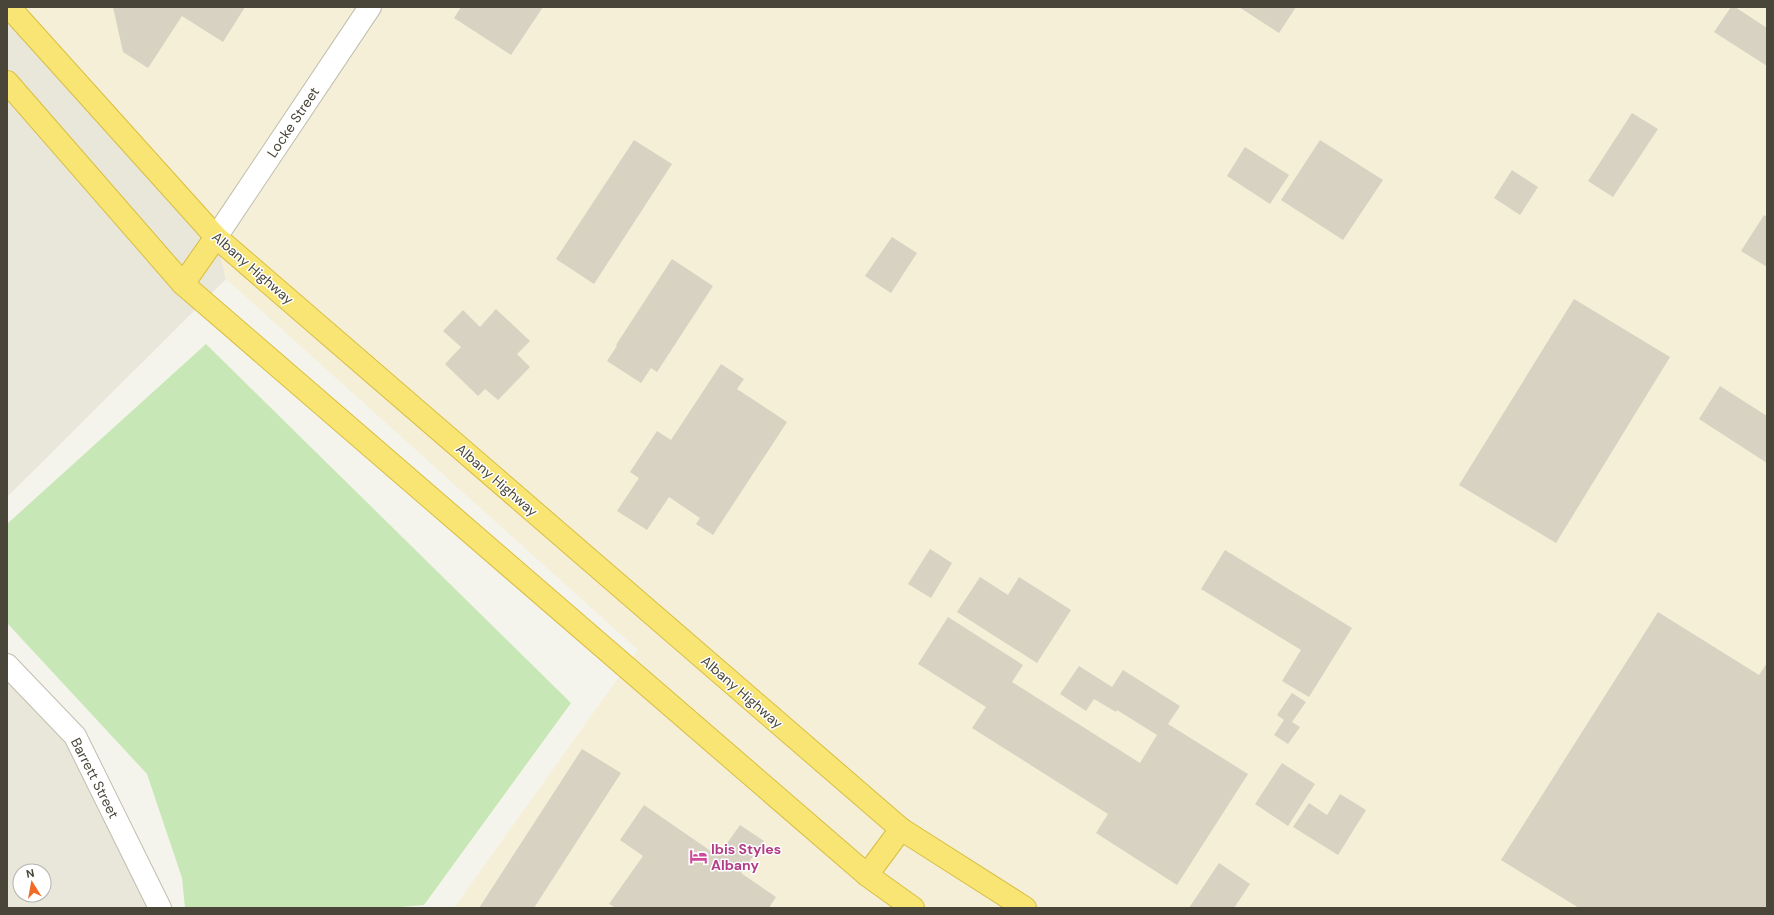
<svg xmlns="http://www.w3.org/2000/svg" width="1774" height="915" font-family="'DM Sans',sans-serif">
	<rect width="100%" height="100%" fill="#f5f4ec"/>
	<g fill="#e9e7da" fill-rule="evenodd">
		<path d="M7 7 216 237 226 279 7 497Z"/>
		<path d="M7 665 75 736 160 908H7ZM20 871H44V895H20Z"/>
	</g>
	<path fill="#f5efd8" d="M9 7H1767V908H454L638 650 226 279 216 237Z"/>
	<path fill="#c8e7b7" d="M206 344 571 703 424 905 388 908H185L182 878 147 774 7 623V524Z"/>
	<g fill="#d7d2c1">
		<path d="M113 7H245L223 42 182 16 148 68 123 52Z"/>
		<path d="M461 7H543L511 55 454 18Z"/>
		<path d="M1239 7H1296L1279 33Z"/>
		<path d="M1731 7H1735L1767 28V66L1714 32Z"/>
		<path d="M1632 113 1658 129 1613 197 1588 181Z"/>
		<path d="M634 140 672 164 594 284 556 259Z"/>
		<path d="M1320 140 1383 180 1343 240 1281 200Z"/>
		<path d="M1245 147 1289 175 1270 204 1227 176Z"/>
		<path d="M1512 170 1538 187 1520 215 1494 198Z"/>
		<path d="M1764 215 1767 217V267L1741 251Z"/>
		<path d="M892 237 917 253 891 293 865 276Z"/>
		<path d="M672 259 713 286 657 372 651 368 641 383 607 361 617 346 616 345Z"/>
		<path d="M1574 299 1670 357 1556 543 1459 485Z"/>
		<path d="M496 309 530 341 517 354 530 367 498 400 485 389 478 396 445 364 461 347 443 331 463 310 480 327Z"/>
		<path d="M721 364 744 379 737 389 787 422 713 535 696 524 700 518 669 497 647 530 617 511 639 478 630 472 657 431 671 440Z"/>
		<path d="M1720 386 1767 416V463L1699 419Z"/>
		<path d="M930 549 952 563 931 598 908 584Z"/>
		<path d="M1225 550 1352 628 1309 697 1282 681 1301 650 1201 589Z"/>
		<path d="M980 577 1008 595 1019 577 1071 610 1037 663 957 612Z"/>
		<path d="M1658 612 1759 675 1767 663V908H1579L1501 860Z"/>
		<path d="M948 617 1023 665 1012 682 1140 763 1157 735 1117 710 1116 712 1094 699 1086 711 1060 694 1079 666 1112 687 1123 670 1180 706 1168 724 1248 774 1177 885 1096 833 1108 814 972 728 986 707 918 664Z"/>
		<path d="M1292 693 1306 702 1292 722 1300 727 1288 744 1274 735 1284 720 1277 715Z"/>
		<path d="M582 749 621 773 534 908H479Z"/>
		<path d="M1282 763 1315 784 1288 826 1255 804Z"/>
		<path d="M1340 794 1366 810 1338 855 1293 827 1309 803 1327 815Z"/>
		<path d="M644 805 718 856 740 825 764 841 741 873 776 897 769 908H616L609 904 643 856 620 840Z"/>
		<path d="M1219 863 1250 884 1234 908H1189Z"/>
	</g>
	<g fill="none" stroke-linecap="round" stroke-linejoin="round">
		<defs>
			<g id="minor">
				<path d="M216 237 370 7"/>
				<path d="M7 665 75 736 160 908"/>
			</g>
			<g id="highway">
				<path d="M9 7 216 237 901 829 1025 908"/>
				<path d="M7 82 183 284 867 875 913 908"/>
				<path d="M183 284 216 237"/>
				<path d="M867 875 901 829"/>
			</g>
		</defs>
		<use href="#minor" stroke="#c1beae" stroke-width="24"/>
		<use href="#highway" stroke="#d8be42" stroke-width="24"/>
		<use href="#minor" stroke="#fff" stroke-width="22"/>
		<use href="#highway" stroke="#f8e573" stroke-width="22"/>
	</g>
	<defs>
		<symbol id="hotel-bare" viewBox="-9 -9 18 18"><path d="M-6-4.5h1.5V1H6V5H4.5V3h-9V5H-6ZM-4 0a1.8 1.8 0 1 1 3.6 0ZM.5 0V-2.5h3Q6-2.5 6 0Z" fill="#d1479c" stroke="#fff" stroke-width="2.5" paint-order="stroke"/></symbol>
	</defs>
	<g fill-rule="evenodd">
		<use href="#hotel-bare" x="686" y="844" width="25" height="25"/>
	</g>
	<g text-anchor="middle" stroke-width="3" stroke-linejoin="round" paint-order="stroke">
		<g font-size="14" fill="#494639" stroke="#fff">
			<text transform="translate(293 122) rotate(-56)" y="5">Locke Street</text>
			<text transform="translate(253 268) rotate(41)" y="5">Albany Highway</text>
			<text transform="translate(497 480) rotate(41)" y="5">Albany Highway</text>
			<text transform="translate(742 692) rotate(41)" y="5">Albany Highway</text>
			<text transform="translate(95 778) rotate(63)" y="5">Barrett Street</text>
		</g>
		<g font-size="14" font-weight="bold" fill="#b23c85" stroke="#fff" text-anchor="start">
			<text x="711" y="854">Ibis Styles<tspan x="711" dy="16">Albany</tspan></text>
		</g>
	</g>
	<rect width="1774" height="915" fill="none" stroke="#494639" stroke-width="16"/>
	<g transform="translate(32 883) rotate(349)"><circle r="19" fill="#ffffff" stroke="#b6b5b0"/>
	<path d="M0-3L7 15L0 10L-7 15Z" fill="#f26b26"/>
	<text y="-6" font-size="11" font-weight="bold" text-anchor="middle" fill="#494639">N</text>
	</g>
</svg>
